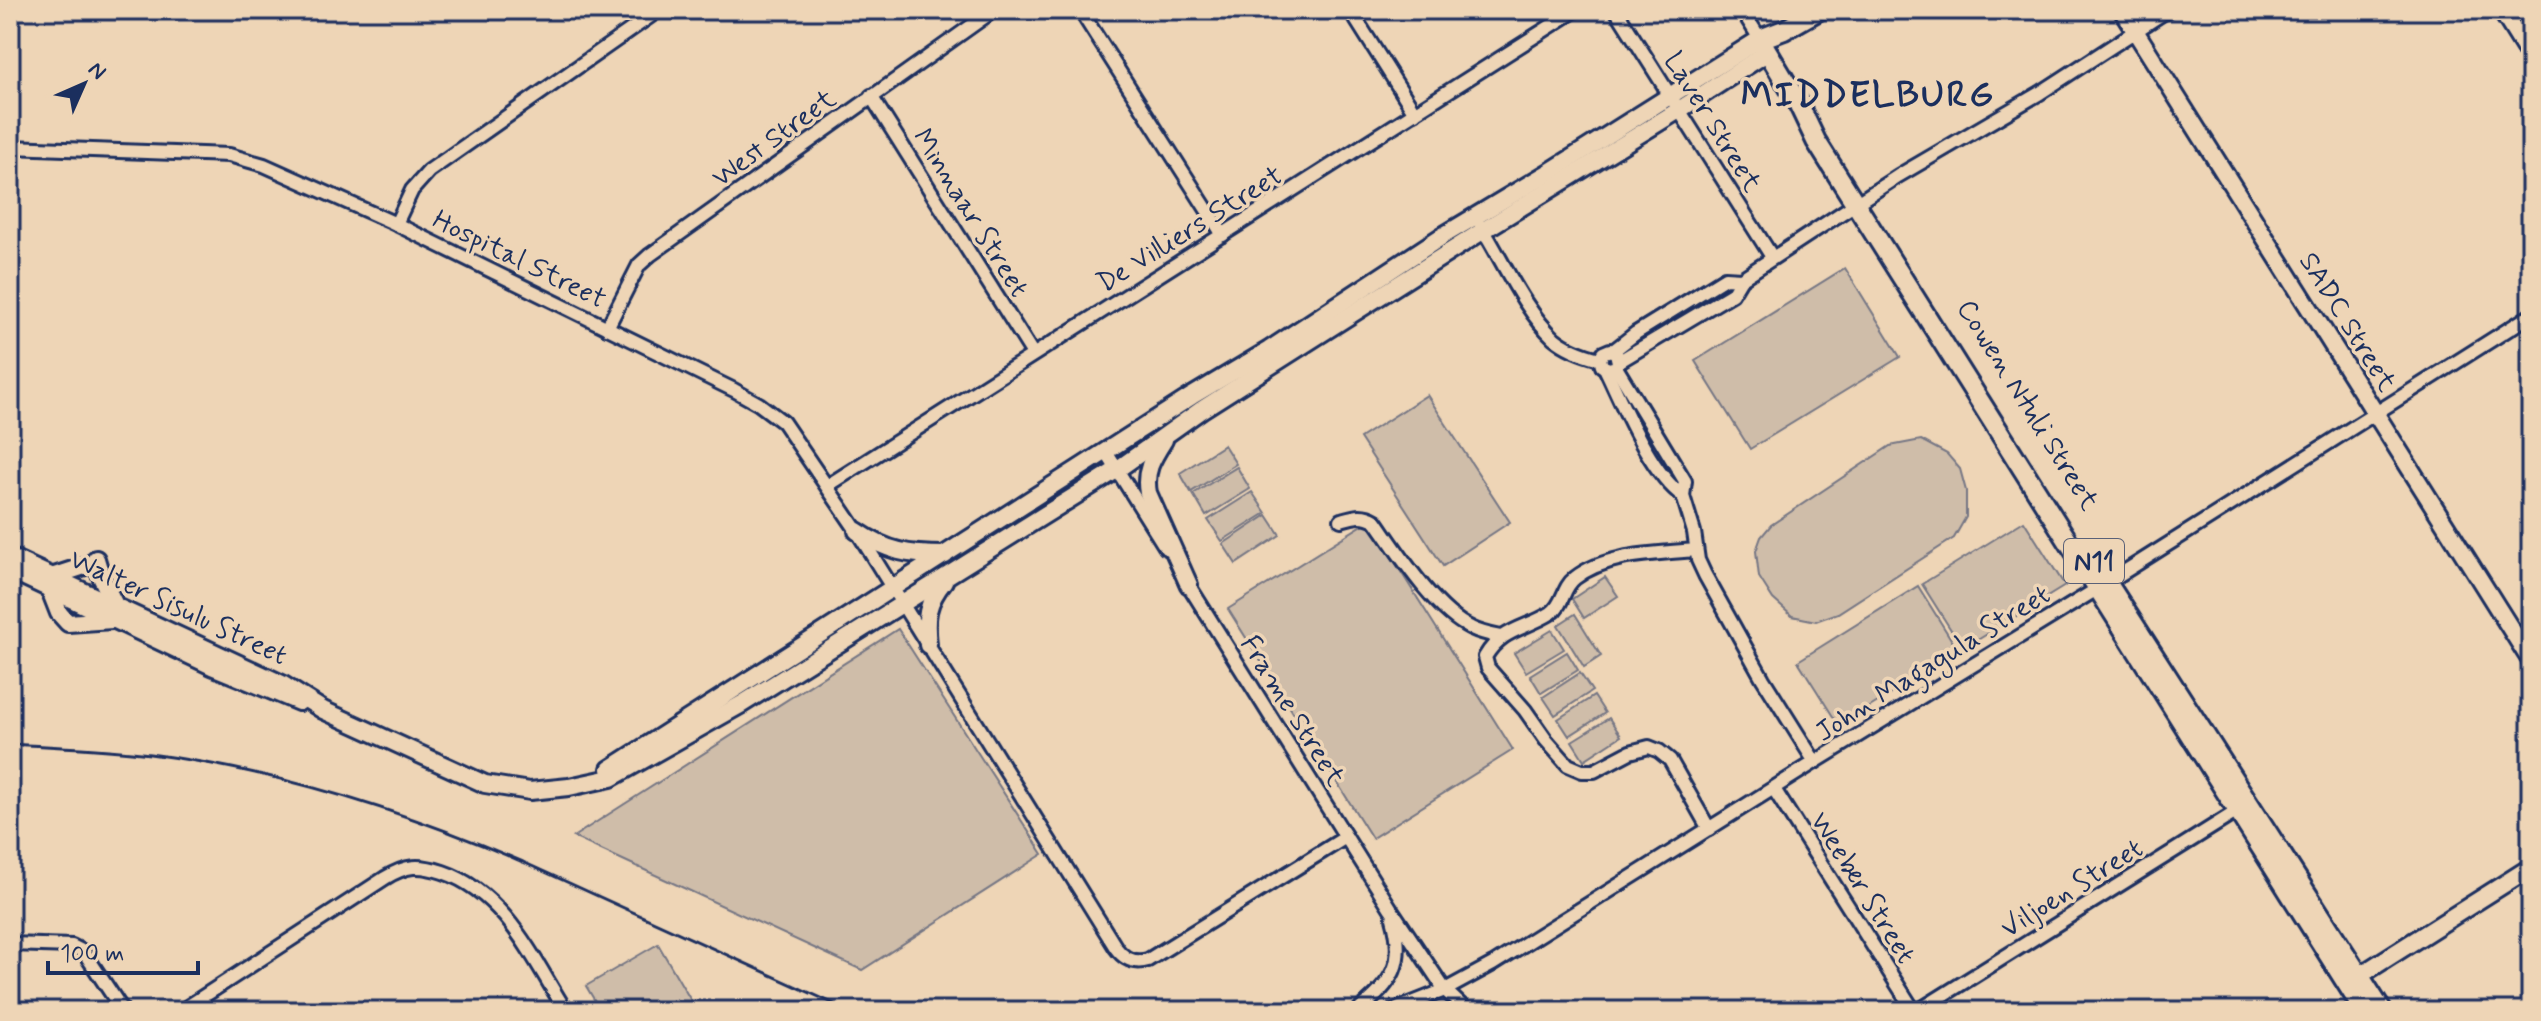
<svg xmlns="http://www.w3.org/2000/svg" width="2541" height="1021" font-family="Mynerve,sans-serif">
	<rect width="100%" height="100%" fill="#eed5b6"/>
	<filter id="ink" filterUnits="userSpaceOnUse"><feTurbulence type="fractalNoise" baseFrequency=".0125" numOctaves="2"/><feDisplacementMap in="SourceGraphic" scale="16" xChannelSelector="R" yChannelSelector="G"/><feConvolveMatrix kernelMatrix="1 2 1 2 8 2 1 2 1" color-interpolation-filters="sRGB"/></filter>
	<g filter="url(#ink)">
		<g fill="#cfbda9" stroke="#757684" stroke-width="2">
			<path d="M1845 268 1900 357 1750 449 1695 361Z"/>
			<path d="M1427 395 1510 522 1443 566 1360 438Z"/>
			<path d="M1921 440 1947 454 1960 469 1966 491V517L1954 538 1838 613 1816 621 1792 616 1773 599 1759 577 1756 551 1761 537 1771 525 1890 446Z"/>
			<path d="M1224 445 1236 464 1191 492 1180 473Z"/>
			<path d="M1237 467 1250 489 1206 516 1193 494Z"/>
			<path d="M1252 492 1266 513 1222 541 1208 520Z"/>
			<path d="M1267 515 1280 535 1236 564 1223 544Z"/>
			<path d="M1369 521 1513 750 1372 838 1228 609Z"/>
			<path d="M2024 521 2065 586 1963 649 1922 584Z"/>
			<path d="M1605 577 1618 596 1584 618 1572 599Z"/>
			<path d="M1918 586 1959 652 1839 726 1798 661Z"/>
			<path d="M1575 614 1601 656 1584 667 1558 625Z"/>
			<path d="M898 629 1043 854 862 970 573 837Z"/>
			<path d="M1552 630 1564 649 1526 672 1514 653Z"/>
			<path d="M1567 652 1578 670 1541 693 1530 675Z"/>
			<path d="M1580 673 1592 691 1555 715 1543 697Z"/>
			<path d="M1594 696 1605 713 1569 736 1558 719Z"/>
			<path d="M1609 718 1621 736 1584 760 1572 741Z"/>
			<path d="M658 944 697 1011H601L586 986Z"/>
		</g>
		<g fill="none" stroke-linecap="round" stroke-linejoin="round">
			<defs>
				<g id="minor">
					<path d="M1080 10 1223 235"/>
					<path d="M1350 10 1415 113"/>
					<path d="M1616 10 1772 257"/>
					<path d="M1742 10 1760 39"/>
					<path d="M871 96 1033 354"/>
					<path d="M10 147 229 155 264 165 396 224 734 390 759 404 783 422 857 531 1116 948C1124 959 1134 964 1148 960L1346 837"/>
					<path d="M396 224 412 190 429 171 659 10"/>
					<path d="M1481 226C1503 261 1524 310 1554 338 1567 349 1584 355 1600 359"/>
					<path d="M607 328 639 265 650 255 994 10"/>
					<path d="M1613 351 1636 333 1725 278 1741 279"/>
					<path d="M1618 362 1732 294 1741 279 1898 176 2040 93 2168 10"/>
					<path d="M1616 367 1609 369 1602 366 1600 359 1603 353 1610 350 1616 353 1618 362 1616 367 1685 481 1683 496 1694 532 1698 560 1705 575 1763 679 1815 762"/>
					<path d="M1605 368C1623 405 1650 473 1683 496"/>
					<path d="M1106 452 1166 548"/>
					<path d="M827 486 1576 10"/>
					<path d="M1341 520C1355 516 1363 513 1376 521 1399 554 1435 611 1471 628 1481 633 1491 635 1501 637"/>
					<path d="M1695 550C1657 554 1607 553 1575 578 1562 588 1564 604 1551 613 1526 629 1502 628 1485 657L1488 668 1525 710 1546 740 1568 765 1582 771H1594L1630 752 1649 747 1659 751 1670 760 1709 829"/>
					<path d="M1186 581 1391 909 1445 990 1467 1011"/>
					<path d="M1774 789 1914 1011"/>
					<path d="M10 944 72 946 84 952 123 1011"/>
					<path d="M181 1011 385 878C406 865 419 864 443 872 505 893 533 959 566 1011"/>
					<path d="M1358 1011C1393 982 1406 964 1393 918"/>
					<path d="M1392 1011 1445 990 1493 964 1815 762 2097 589 2531 315"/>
					<path d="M1918 1011 2244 807"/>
				</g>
				<g id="major">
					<path d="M2122 10 2531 661"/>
					<path d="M2501 10 2531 58"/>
					<path d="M1164 440C1152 459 1144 471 1148 493L1189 585"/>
					<path d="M857 531C888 552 908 555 945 555"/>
					<path d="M10 557 282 684 323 710 485 784 530 791 569 787 611 778 742 704 1118 469 1201 410 1484 230 1679 110 1768 52"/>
					<path d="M96 559 102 579 115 605"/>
					<path d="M10 570 212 666 299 702"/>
					<path d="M51 577 94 563"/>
					<path d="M50 590 59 613 68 623 112 620"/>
					<path d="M928 645C925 618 926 603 944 581"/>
					<path d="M610 769 1192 396 1269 350 1441 237 1551 171 1760 39"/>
					<path d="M2351 981 2531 867"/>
				</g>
				<g id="highway">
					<path d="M1819 10 1784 30 1760 39 1797 101 1816 141 2364 1011"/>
					<path d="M2101 573 2382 1011"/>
				</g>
			</defs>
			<use href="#minor" stroke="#1b2f5e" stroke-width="18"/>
			<use href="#major" stroke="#1b2f5e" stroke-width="22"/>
			<use href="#highway" stroke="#1b2f5e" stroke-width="24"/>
			<use href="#minor" stroke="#eed5b6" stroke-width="12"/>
			<use href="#major" stroke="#eed5b6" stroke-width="16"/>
			<use href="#highway" stroke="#eed5b6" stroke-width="18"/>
			<path stroke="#1b2f5e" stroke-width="3" d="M10 744C57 747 103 748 150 754 279 771 404 811 523 862L850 1011"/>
		</g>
	</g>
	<g text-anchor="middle" stroke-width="7" stroke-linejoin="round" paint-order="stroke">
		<rect fill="#eed5b6" stroke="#5a6178" stroke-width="2" x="2064" y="539" width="60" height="44" rx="6"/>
		<g font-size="26" font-weight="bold" fill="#1b2f5e">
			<text x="2094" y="570">N11</text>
		</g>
		<g font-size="28" fill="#1b2f5e" stroke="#eed5b6">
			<text transform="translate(1714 121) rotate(58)" y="10">Laver Street</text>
			<text transform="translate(773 137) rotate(-36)" y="10">West Street</text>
			<text transform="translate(972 212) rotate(58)" y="10">Minnaar Street</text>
			<text transform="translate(1189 228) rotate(-32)" y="10">De Villiers Street</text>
			<text transform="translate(520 258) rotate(26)" y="10">Hospital Street</text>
			<text transform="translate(2349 321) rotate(58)" y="10">SADC Street</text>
			<text transform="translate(2029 404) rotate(58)" y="10">Cowen Ntuli Street</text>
			<text transform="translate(179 606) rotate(25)" y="10">Walter Sisulu Street</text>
			<text transform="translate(1932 662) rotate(-32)" y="10">John Magagula Street</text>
			<text transform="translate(1294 710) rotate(58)" y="10">Frame Street</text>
			<text transform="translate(1864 887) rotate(58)" y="10">Weeber Street</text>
			<text transform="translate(2071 887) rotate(-32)" y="10">Viljoen Street</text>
		</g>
		<g font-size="36" font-weight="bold" letter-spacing="2" fill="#1b2f5e" stroke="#eed5b6">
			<text x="1868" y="106">MIDDELBURG</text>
		</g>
	</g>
	<rect width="2541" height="1021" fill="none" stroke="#eed5b6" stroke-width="40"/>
	<rect x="20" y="20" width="2501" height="981" fill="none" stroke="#1b2f5e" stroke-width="3" filter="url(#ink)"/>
	<g transform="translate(84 84) rotate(45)" stroke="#eed5b6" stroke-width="6" paint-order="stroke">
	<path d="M0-6L14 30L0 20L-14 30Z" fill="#1b2f5e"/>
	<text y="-12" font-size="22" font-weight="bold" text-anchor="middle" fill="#1b2f5e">N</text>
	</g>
	<path d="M48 961v12h150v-12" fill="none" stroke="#1b2f5e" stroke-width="4"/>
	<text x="60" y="961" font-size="24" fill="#1b2f5e" stroke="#eed5b6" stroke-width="6" paint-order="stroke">100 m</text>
</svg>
